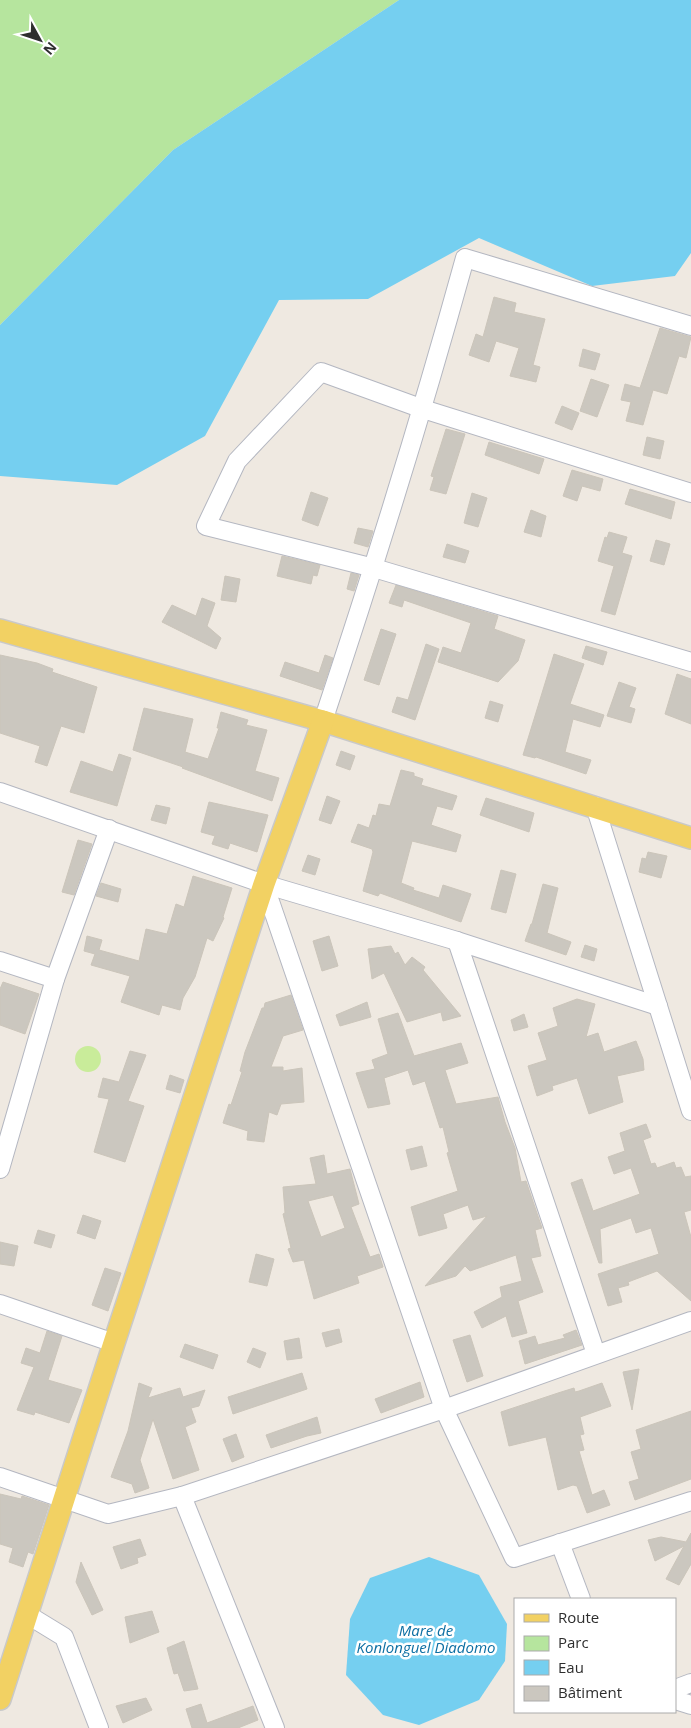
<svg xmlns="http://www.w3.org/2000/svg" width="691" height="1728" font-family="'Open Sans',sans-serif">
	<rect width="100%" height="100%" fill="#efe9e1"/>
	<path fill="#b6e59e" d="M0 0H399L173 150 0 325Z"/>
	<circle fill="#c9ec9a" cx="88" cy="1059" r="13"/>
	<g fill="#75cff0">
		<path d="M399 0H691V253L675 276 592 286 479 238 368 299 279 300 205 436 117 485 0 476V325L173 150Z"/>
		<path d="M429 1557 479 1575 507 1624 505 1661 479 1700 419 1725 383 1715 346 1675 350 1619 370 1578Z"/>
	</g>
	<g fill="#cbc7bf" stroke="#cbc5ba" fill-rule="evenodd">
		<path d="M494 297 516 303 514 312 545 319 533 365 540 367 536 382 510 376 519 348 496 341 489 362 469 355 476 334 483 337Z"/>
		<path d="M660 328 691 337 686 358 679 356 667 394 653 390 643 425 626 421 631 402 621 400 625 384 640 388Z"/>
		<path d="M583 349 600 354 595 370 579 366Z"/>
		<path d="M591 379 609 385 597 417 580 411Z"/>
		<path d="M562 406 579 413 572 430 555 423Z"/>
		<path d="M446 429 465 434 446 494 430 490 434 477 431 476Z"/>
		<path d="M647 437 664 441 660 459 643 455Z"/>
		<path d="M489 442 544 459 539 474 485 455Z"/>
		<path d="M572 470 603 479 600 491 582 486 577 501 563 496Z"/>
		<path d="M630 489 675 502 671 519 625 504Z"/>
		<path d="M311 492 328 498 318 526 302 520Z"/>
		<path d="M472 493 487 498 478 527 464 523Z"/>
		<path d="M531 510 546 516 541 537 524 532Z"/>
		<path d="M358 528 373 531 368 547 354 543Z"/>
		<path d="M609 532 627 537 622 553 632 556 615 615 601 611 614 566 598 561 605 537 607 538Z"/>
		<path d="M656 540 670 544 664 565 650 561Z"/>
		<path d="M447 544 469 551 465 563 443 557Z"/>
		<path d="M282 556 320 565 317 576 313 575 311 584 277 576Z"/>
		<path d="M351 573 359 575 354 591 347 589Z"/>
		<path d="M225 576 240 579 236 602 221 600Z"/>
		<path d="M396 585 498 616 494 629 525 640 518 661 498 682 438 662 443 647 461 653 471 623 404 600 402 607 389 603Z"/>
		<path d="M202 598 215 603 207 626 221 638 216 649 162 622 172 605 196 616Z"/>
		<path d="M381 629 396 634 379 685 364 680Z"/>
		<path d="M426 644 439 649 415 720 392 712 397 697 408 700Z"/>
		<path d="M586 646 607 652 603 665 582 658Z"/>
		<path d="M554 654 584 664 570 704 604 715 600 727 573 719 565 752 591 760 586 774 536 757 535 758 523 755Z"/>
		<path d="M0 655 37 663 53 669 52 672 97 687 84 733 61 726 47 766 35 762 40 746 0 733Z"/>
		<path d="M325 655 333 658 322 690 280 676 285 662 319 673Z"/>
		<path d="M677 674 691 679V724L665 714Z"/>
		<path d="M619 682 636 688 629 707 635 709 631 723 607 716Z"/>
		<path d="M490 701 503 705 498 722 485 718Z"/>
		<path d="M144 708 193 719 185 752 208 759 219 728H217L221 712 248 720 246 725 267 730 255 771 279 778 272 801 182 768 183 767 133 750Z"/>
		<path d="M341 751 355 756 350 770 336 765Z"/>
		<path d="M119 754 131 758 117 806 70 792 81 761 113 772Z"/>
		<path d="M401 770 414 773V776L423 779 421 785 457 796 452 810 437 806 431 825 461 835 456 852 412 841 401 883 414 888 413 890 439 898 443 885 471 894 461 922 380 893 378 896 363 891 373 852 372 849 351 842 358 824 369 828 373 815 376 816 379 804 390 806Z"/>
		<path d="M327 796 340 801 331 824 319 820Z"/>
		<path d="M486 798 534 813 529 832 480 815Z"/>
		<path d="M209 802 268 815 257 852 230 843 228 849 212 844 215 836 201 832Z"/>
		<path d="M156 805 170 808 166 824 151 820Z"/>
		<path d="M78 840 92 844 74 895 62 892Z"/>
		<path d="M648 852 667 856 661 878 639 872 642 858 646 859Z"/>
		<path d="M308 855 320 859 315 875 302 871Z"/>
		<path d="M501 870 516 874 506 913 491 909Z"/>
		<path d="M193 876 232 888 223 917 224 918 213 941 207 938 195 977 183 998 180 1010 162 1005 159 1015 121 1002 130 976 91 965 95 954 84 951 87 936 102 940 99 950 139 961 146 929 167 934 176 904 184 907Z"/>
		<path d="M101 883 121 889 118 902 96 896Z"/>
		<path d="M543 884 558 888 547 933 571 942 566 955 525 941 531 924H532Z"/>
		<path d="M329 936 338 966 322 971 313 941Z"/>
		<path d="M585 945 597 949 594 961 581 957Z"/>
		<path d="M391 946 395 954 398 952 405 965 412 957 425 967 423 970 461 1016 443 1021 441 1012 407 1022 384 973 372 979 368 949Z"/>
		<path d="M3 982 39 994 25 1034 0 1025V989Z"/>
		<path d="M291 995 303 1030 283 1036 271 1067H283V1071L302 1068 304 1102 281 1104 277 1115 269 1112 264 1142 247 1140 248 1131 223 1123 229 1104 231 1105 242 1072 240 1071 245 1052 262 1008H264L265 1003Z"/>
		<path d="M577 999 595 1004 586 1037 598 1033 604 1052 636 1041 643 1059 644 1070 617 1076 623 1102 589 1114 577 1078 552 1086 553 1090 537 1096 528 1066 547 1060 538 1033 558 1026 553 1008Z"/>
		<path d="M367 1002 371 1017 340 1026 336 1015Z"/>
		<path d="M398 1013 414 1056 461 1043 468 1063 445 1070 456 1104 498 1097 505 1122 515 1148 521 1182 526 1181 542 1228 535 1230 541 1256 531 1258 543 1292 518 1301 527 1333 512 1337 506 1316 482 1328 474 1312 502 1297 500 1287 522 1281 516 1255 470 1271 465 1266 456 1276 425 1286 487 1216 473 1220 468 1205 443 1214 447 1228 419 1236 411 1207 458 1191 447 1153 449 1152 443 1127 440 1128 425 1081 413 1085 408 1070 384 1078 390 1104 368 1108 356 1073 375 1069 372 1060 388 1054 378 1019Z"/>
		<path d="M524 1014 528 1027 514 1031 511 1020Z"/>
		<path d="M130 1051 146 1055 128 1101 144 1106 125 1162 94 1152 109 1099 98 1097 103 1078 119 1082Z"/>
		<path d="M170 1075 184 1080 180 1093 166 1089Z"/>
		<path d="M646 1124 651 1137 643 1140 651 1164 655 1163 657 1168 674 1162 676 1168 681 1167 685 1177 691 1176V1210L684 1212 691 1237V1301L657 1271 628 1282 629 1285 618 1288 622 1302 608 1306 598 1274 659 1254 651 1228 636 1233 631 1218 600 1229 602 1263H599L571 1183 582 1179 593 1211 640 1194 631 1168 614 1174 608 1157 625 1151 620 1133Z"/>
		<path d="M422 1146 427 1166 411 1170 406 1150Z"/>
		<path d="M324 1155 327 1174 350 1169 359 1204 351 1207 370 1257 379 1254 383 1267 357 1276 359 1283 314 1299 304 1260 293 1262 288 1249 291 1248 283 1214 285 1213 283 1187 316 1184 310 1158ZM333 1195 345 1228 321 1237 308 1201Z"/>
		<path d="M83 1215 101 1221 95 1239 77 1233Z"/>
		<path d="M38 1230 55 1235 51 1248 34 1243Z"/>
		<path d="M0 1242 18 1246 14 1266 0 1264Z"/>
		<path d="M256 1254 274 1259 267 1286 249 1282Z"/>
		<path d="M105 1268 121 1273 108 1311 92 1305Z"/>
		<path d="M339 1329 342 1342 326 1347 322 1333Z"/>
		<path d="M576 1330 582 1345 525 1364 519 1341 535 1336 538 1345 565 1338 563 1335Z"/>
		<path d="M47 1331 62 1336 48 1380 82 1390 69 1423 35 1412 34 1415 17 1410 34 1367 21 1363 26 1348 40 1353Z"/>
		<path d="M470 1335 483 1376 467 1382 453 1340Z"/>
		<path d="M299 1338 302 1358 287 1360 284 1341Z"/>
		<path d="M185 1344 218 1355 213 1369 180 1357Z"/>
		<path d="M253 1348 266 1353 260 1368 247 1362Z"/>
		<path d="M639 1369 632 1410 623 1372Z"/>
		<path d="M302 1373 307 1389 233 1414 228 1397Z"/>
		<path d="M420 1382 424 1397 381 1413 375 1399Z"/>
		<path d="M139 1383 152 1388 148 1398 180 1388 183 1397 205 1390 199 1406 191 1408 196 1422 185 1427 199 1470 173 1479 153 1419 140 1460 149 1488 135 1493 132 1484 111 1477 128 1431Z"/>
		<path d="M602 1383 611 1406 580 1417 584 1434 580 1435 584 1450 579 1451 592 1495 604 1490 610 1505 587 1513 577 1486 573 1485 558 1490 546 1437 509 1446 501 1412 558 1393 574 1388 575 1392 579 1391Z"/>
		<path d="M691 1411V1479L635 1500 629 1482 639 1479 631 1452 641 1449 636 1430Z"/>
		<path d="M317 1417 321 1433 307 1436 271 1448 266 1435Z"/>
		<path d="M236 1434 244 1457 232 1462 223 1439Z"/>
		<path d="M0 1494 21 1499 22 1496 49 1505 33 1554 28 1552 23 1567 9 1562 13 1548 0 1544Z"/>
		<path d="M691 1533V1564L679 1585 666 1579 684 1546 655 1561 648 1540 661 1537 686 1542Z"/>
		<path d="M140 1539 146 1555 137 1558 138 1563 121 1569 113 1547Z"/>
		<path d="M81 1562 103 1610 92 1615 76 1582Z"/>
		<path d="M152 1611 159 1632 130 1643 125 1617Z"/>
		<path d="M184 1641 198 1689 184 1691 178 1673 174 1674 167 1648Z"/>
		<path d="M146 1698 152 1710 123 1723 116 1706Z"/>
		<path d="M201 1704 207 1723 253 1706 258 1720 238 1728H192L186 1709Z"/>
	</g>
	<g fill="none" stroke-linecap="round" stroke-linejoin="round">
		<defs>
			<g id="minor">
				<path d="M691 493 423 409 321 372 237 461 206 526 374 568 691 662"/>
				<path d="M323 721C374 568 422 414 465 258L691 326"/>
				<path d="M0 792 264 884 457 941 658 1006"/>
				<path d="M595 806 691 1111"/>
				<path d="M264 884 444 1409 514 1558 691 1501"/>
				<path d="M457 941 596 1354"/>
				<path d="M0 961 55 979"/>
				<path d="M0 1169 55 979 109 829"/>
				<path d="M0 1304 114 1343"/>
				<path d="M0 1477 108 1514 182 1496 444 1409 691 1321"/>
				<path d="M182 1496 275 1728"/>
				<path d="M560 1543 581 1599"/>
				<path d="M28 1615 64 1637 99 1728"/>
				<path d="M675 1689 691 1683"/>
				<path d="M675 1700 691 1705"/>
			</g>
			<g id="major">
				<path d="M0 630 323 721 691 838"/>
				<path d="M0 1699 114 1343 264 884 323 721"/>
			</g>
		</defs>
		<use href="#minor" stroke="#b4b7c1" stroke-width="20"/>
		<use href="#major" stroke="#c9c9c9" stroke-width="24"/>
		<use href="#minor" stroke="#fff" stroke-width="18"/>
		<use href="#major" stroke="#f2d163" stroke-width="21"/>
	</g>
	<g text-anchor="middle" stroke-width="5" stroke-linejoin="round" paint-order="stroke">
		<g font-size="15" font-style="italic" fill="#0d6fa3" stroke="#fff">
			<text x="426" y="1636">Mare de<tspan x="426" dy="17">Konlonguel Diadomo</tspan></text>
		</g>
	</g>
	<rect x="514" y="1598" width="162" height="115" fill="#ffffff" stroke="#ababab"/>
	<rect x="524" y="1614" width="25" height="8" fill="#f2d163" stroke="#ababab"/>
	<text x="558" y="1623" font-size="15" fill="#2e2e2e">Route</text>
	<rect x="524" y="1636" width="25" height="15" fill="#b6e59e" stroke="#ababab"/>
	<text x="558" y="1648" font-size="15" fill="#2e2e2e">Parc</text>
	<rect x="524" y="1660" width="25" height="15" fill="#75cff0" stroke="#ababab"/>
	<text x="558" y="1673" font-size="15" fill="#2e2e2e">Eau</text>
	<rect x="524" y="1686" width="25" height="15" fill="#cbc7bf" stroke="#ababab"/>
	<text x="558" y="1698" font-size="15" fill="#2e2e2e">Bâtiment</text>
	<g transform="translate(40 40) rotate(130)" stroke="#ffffff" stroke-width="4" paint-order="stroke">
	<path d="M0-4L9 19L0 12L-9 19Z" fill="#2e2e2e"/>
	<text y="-8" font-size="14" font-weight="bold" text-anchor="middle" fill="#2e2e2e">N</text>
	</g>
</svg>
